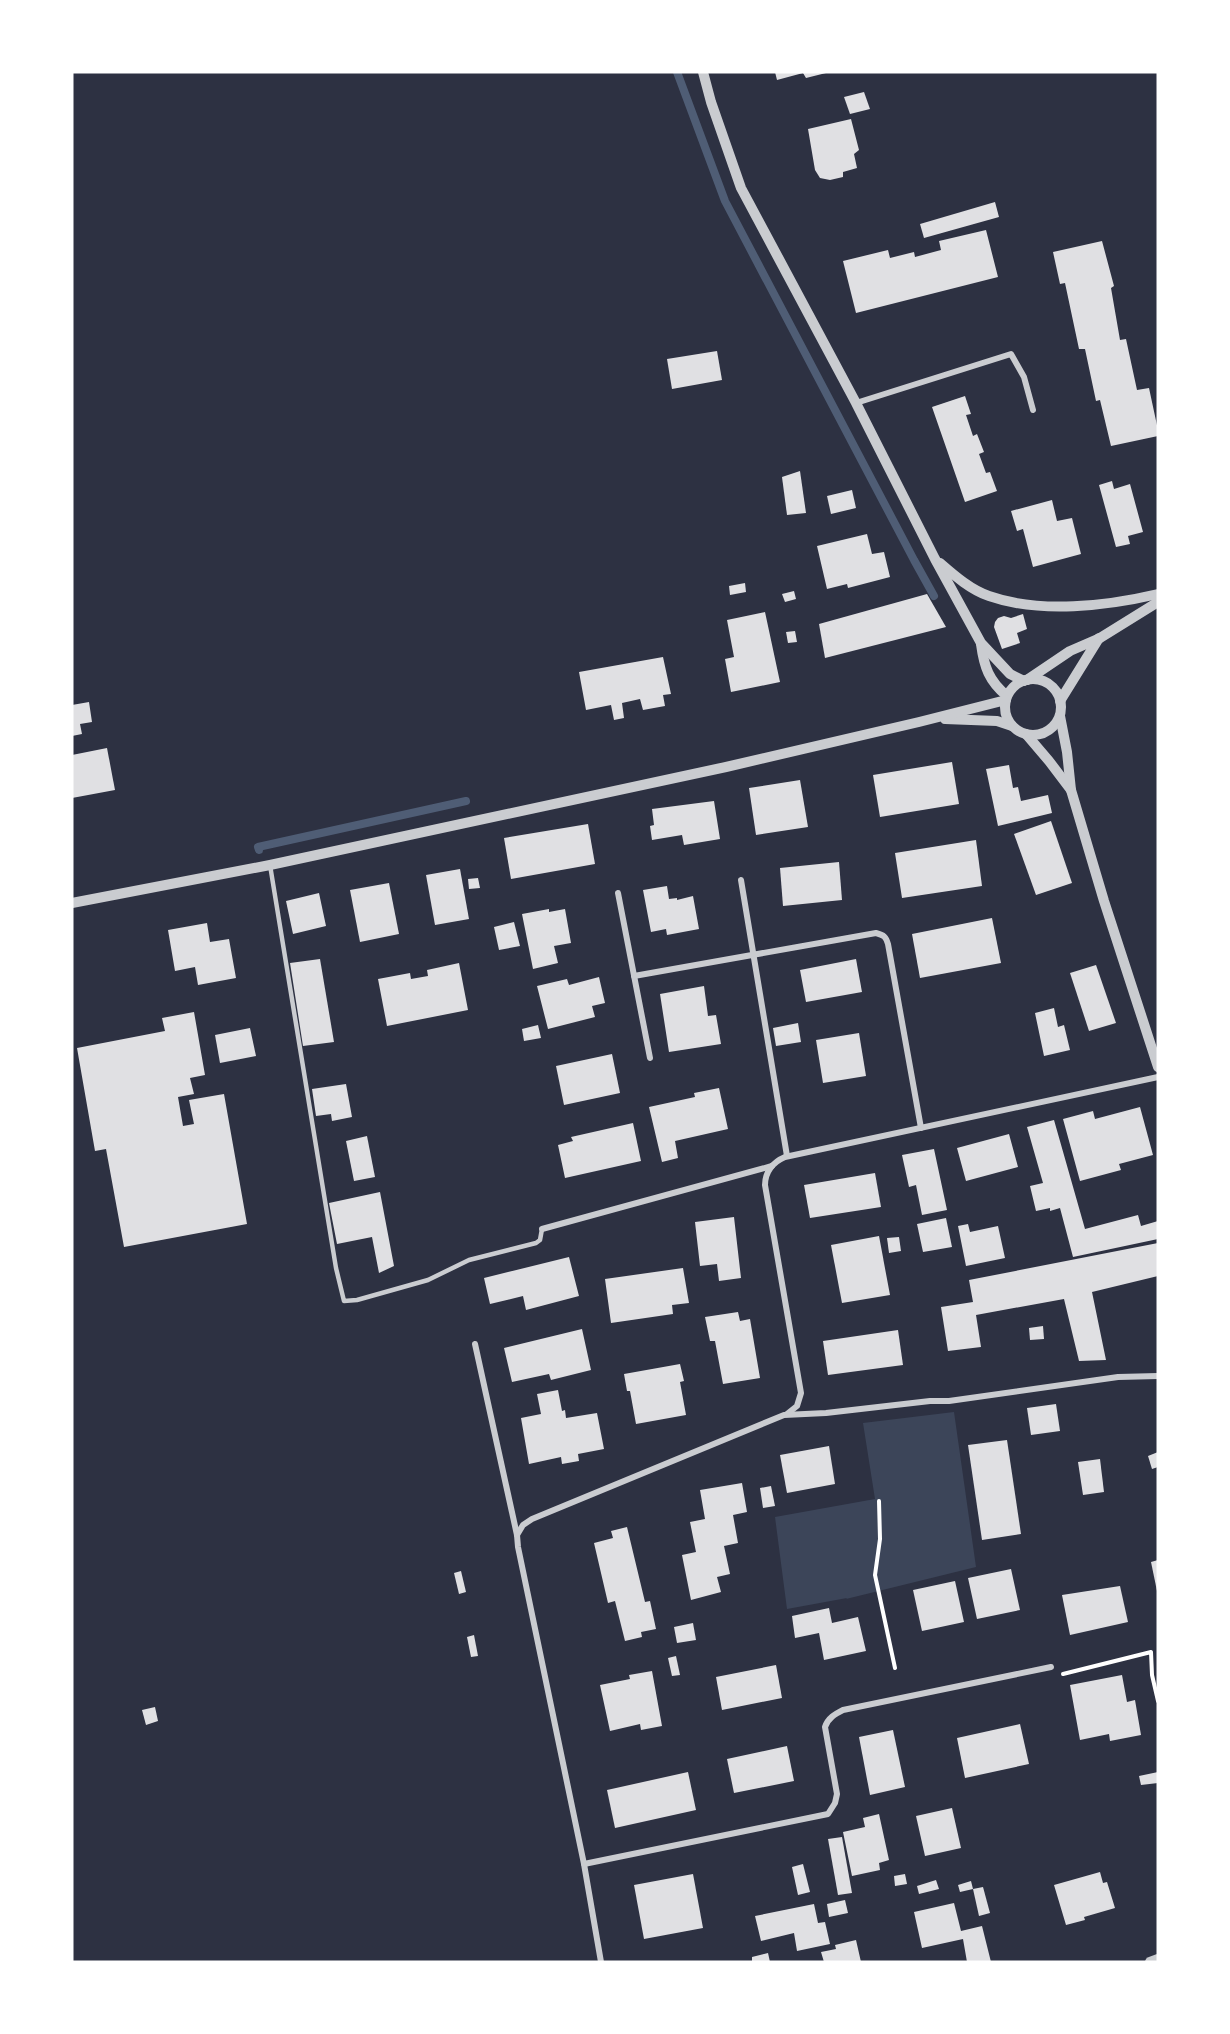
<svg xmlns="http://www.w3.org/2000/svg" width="1230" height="2034" font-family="Mulish,sans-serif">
	<rect width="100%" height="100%" fill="#2d3142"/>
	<path fill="#3c4559" d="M954 1412 976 1567 846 1599 847 1598 787 1609 775 1517 875 1499 863 1423Z"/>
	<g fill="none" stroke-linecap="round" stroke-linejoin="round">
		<g stroke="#4f5d75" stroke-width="8">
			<path d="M677 72 725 201 914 560 934 596"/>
			<path d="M259 850 258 847 466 801"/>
		</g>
	</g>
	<g fill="#e0e0e3">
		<path d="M775 72H825L826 73 806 78 803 73 777 80Z"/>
		<path d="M864 92 870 109 850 114 844 97Z"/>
		<path d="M851 119 859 150 854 154 857 168 843 172V177L830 180 820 178 815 170 808 129Z"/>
		<path d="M995 202 999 217 924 238 920 224Z"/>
		<path d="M986 230 998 277 856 313 843 261 888 250 890 258 914 252 915 257 941 250 939 241Z"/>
		<path d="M1102 241 1114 286 1111 288 1120 340 1126 339 1137 390 1149 388 1158 430V436L1111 446 1100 400 1096 401 1085 349H1079L1065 283 1060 284 1053 252Z"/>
		<path d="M717 351 722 380 672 389 667 359Z"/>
		<path d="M965 396 971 414 966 415 973 436 977 434 984 452 979 454 986 473 990 472 997 491 965 502 932 407Z"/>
		<path d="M800 471 806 513 787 515 782 477Z"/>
		<path d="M1112 481 1114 489 1130 484 1143 532 1128 536 1130 544 1116 547 1099 485Z"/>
		<path d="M852 490 856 508 831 514 827 496Z"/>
		<path d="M1052 500 1057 521 1072 518 1081 554 1033 567 1023 529 1017 531 1011 511Z"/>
		<path d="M867 534 872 554 884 552 890 577 848 588 847 584 827 589 817 546Z"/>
		<path d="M745 583 746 592 730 595 729 586Z"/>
		<path d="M794 591 796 599 785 602 782 594Z"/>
		<path d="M927 594 946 627 825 658 819 624Z"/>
		<path d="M765 612 780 682 731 692 725 659 734 657 727 620Z"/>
		<path d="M1023 614 1027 629 1017 633 1020 643 1002 649 994 627 995 622 998 618 1004 616 1011 618Z"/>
		<path d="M795 631 797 642 788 643 786 632Z"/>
		<path d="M663 657 671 694 663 695 665 706 643 710 640 699 622 703 624 718 614 720 611 705 586 710 579 672Z"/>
		<path d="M89 702 92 722 80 724 82 734 72 736V705Z"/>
		<path d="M107 748 115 790 72 798V755Z"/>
		<path d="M952 762 959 804 880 817 873 775Z"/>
		<path d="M1009 765 1013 788 1018 787 1021 801 1048 795 1052 813 998 826 986 769Z"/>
		<path d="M800 780 808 827 756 835 749 788Z"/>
		<path d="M714 801 720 839 684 845 682 835 652 840 650 826 654 825 652 809Z"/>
		<path d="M1051 821 1072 883 1036 895 1014 834Z"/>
		<path d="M588 824 595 864 511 879 504 838Z"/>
		<path d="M976 840 982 886 902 898 895 853Z"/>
		<path d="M839 862 842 900 783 906 780 868Z"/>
		<path d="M460 869 469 919 435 925 426 875Z"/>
		<path d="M478 878 480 888 469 889 468 879Z"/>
		<path d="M389 883 399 934 360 942 350 890Z"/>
		<path d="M667 886 669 899 677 898V900L693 896 699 929 667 935 666 929 651 932 643 890Z"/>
		<path d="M319 893 326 926 293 934 286 901Z"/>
		<path d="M549 909V912L565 909 571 943 554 946 558 963 533 969 522 914Z"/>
		<path d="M992 918 1001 963 920 978 912 934Z"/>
		<path d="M514 922 520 946 499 950 494 927Z"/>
		<path d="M207 923 210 942 229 939 236 978 198 985 195 967 175 971 168 930Z"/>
		<path d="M320 959 334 1042 303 1046 290 963Z"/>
		<path d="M856 959 862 992 806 1002 800 970Z"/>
		<path d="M459 963 468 1010 387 1026 378 979 410 973 411 979 428 976 427 970Z"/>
		<path d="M1096 965 1116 1023 1089 1031 1070 973Z"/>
		<path d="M599 977 605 1003 592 1006 595 1017 548 1029 537 986 567 979 569 985Z"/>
		<path d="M704 986 708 1016 716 1015 721 1044 669 1052 660 994Z"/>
		<path d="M1054 1008 1058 1027 1064 1025 1070 1050 1044 1056 1035 1013Z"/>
		<path d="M194 1012 205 1075 190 1078 194 1094 178 1097 183 1126 194 1124 189 1100 224 1094 247 1224 124 1247 106 1149 95 1151 77 1048 165 1031 162 1018Z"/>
		<path d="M798 1023 801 1042 776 1046 773 1028Z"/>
		<path d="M538 1025 541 1038 524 1041 522 1029Z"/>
		<path d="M250 1028 256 1056 220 1063 215 1035Z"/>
		<path d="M859 1033 866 1076 823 1083 816 1040Z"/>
		<path d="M612 1054 620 1093 564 1105 556 1066Z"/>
		<path d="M346 1084 352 1117 332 1121 331 1114 316 1116 312 1089Z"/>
		<path d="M719 1088 728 1129 675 1141 678 1158 662 1162 649 1107 695 1097 694 1093Z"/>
		<path d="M1140 1107 1153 1155 1119 1164 1121 1170 1080 1181 1063 1119 1093 1111 1095 1119Z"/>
		<path d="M1054 1120 1085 1229 1138 1215 1141 1226 1158 1221V1239L1073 1257 1060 1208 1050 1211V1208L1036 1211 1030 1186 1043 1183 1027 1127Z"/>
		<path d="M633 1123 641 1161 565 1178 558 1145 573 1141 571 1137Z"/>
		<path d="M1009 1134 1018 1167 966 1181 957 1148Z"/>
		<path d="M367 1136 375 1177 354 1181 346 1141Z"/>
		<path d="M934 1149 947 1210 922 1215 916 1185 909 1187 902 1155Z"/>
		<path d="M875 1173 881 1207 810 1218 804 1185Z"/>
		<path d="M380 1192 394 1266 379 1273 372 1237 337 1244 329 1203Z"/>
		<path d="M734 1217 741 1278 719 1281 717 1264 700 1266 695 1222Z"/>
		<path d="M946 1218 952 1247 923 1252 917 1224Z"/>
		<path d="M968 1224 970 1232 998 1226 1005 1258 966 1266 958 1226Z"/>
		<path d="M879 1236 890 1295 842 1303 831 1245Z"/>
		<path d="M899 1237 901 1251 889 1253 887 1238Z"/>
		<path d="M1158 1243V1276L1092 1292 1106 1360 1079 1361 1064 1299 976 1315 981 1347 948 1351 941 1307 973 1302 969 1280Z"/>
		<path d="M569 1257 579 1296 526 1310 523 1296 490 1304 484 1278Z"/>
		<path d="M683 1268 689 1303 672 1305 673 1314 611 1323 605 1279Z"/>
		<path d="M738 1312 740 1321 750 1319 760 1378 723 1384 715 1341H710L705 1317Z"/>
		<path d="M1043 1326 1044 1339 1030 1340 1029 1328Z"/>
		<path d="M582 1329 591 1370 551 1380 549 1374 512 1382 504 1348Z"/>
		<path d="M898 1330 903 1365 828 1375 823 1341Z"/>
		<path d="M680 1364 684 1381 680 1382 686 1415 636 1424 630 1391H627L624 1374Z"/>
		<path d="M558 1390 562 1411 565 1410 566 1418 597 1413 604 1449 578 1454 579 1461 562 1464 561 1457 529 1464 521 1418 541 1414 537 1394Z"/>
		<path d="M1056 1404 1060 1431 1031 1435 1027 1408Z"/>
		<path d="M1007 1440 1021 1534 982 1540 968 1445Z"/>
		<path d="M829 1446 835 1484 787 1493 780 1455Z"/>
		<path d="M1158 1452V1467L1152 1469 1148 1456Z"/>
		<path d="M1100 1459 1104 1492 1083 1495 1078 1462Z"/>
		<path d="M742 1483 747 1512 733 1515 738 1543 724 1546 730 1574 717 1577 721 1592 691 1600 682 1555 696 1552 690 1522 705 1519 700 1490Z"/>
		<path d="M771 1486 775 1506 763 1508 760 1488Z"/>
		<path d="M627 1527 645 1602 650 1601 656 1629 641 1632 642 1637 625 1641 615 1601 608 1603 594 1543 613 1538 611 1531Z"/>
		<path d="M1158 1560V1591H1157L1151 1562Z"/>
		<path d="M1011 1569 1020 1610 977 1619 968 1578Z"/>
		<path d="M461 1571 466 1592 459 1594 454 1573Z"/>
		<path d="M955 1581 964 1622 922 1631 913 1590Z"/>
		<path d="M1120 1586 1128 1622 1070 1635 1062 1595Z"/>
		<path d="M829 1608 832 1623 858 1617 866 1651 824 1660 819 1633 795 1638 792 1616Z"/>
		<path d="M693 1623 696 1640 677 1643 674 1627Z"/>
		<path d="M474 1635 478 1656 471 1657 467 1637Z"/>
		<path d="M676 1656 680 1675 672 1676 668 1658Z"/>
		<path d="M776 1665 782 1698 722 1710 716 1677Z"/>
		<path d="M652 1671 662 1726 641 1730 640 1724 610 1731 600 1685 630 1679 629 1675Z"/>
		<path d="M1122 1675 1127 1702 1135 1700 1141 1735 1110 1741 1109 1734 1080 1740 1070 1685Z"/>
		<path d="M155 1707 158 1721 146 1725 142 1710Z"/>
		<path d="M1020 1724 1029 1764 965 1778 957 1738Z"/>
		<path d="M893 1730 905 1787 870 1795 859 1737Z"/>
		<path d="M787 1746 794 1781 734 1793 727 1759Z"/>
		<path d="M688 1772 696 1810 615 1828 607 1790Z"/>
		<path d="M1158 1772V1783L1141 1785 1139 1776Z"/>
		<path d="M952 1808 961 1848 925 1856 916 1816Z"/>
		<path d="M879 1814 889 1860 879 1863 880 1870 852 1876 843 1832 865 1827 863 1818Z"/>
		<path d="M842 1837 852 1893 838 1895 828 1839Z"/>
		<path d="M803 1864 810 1892 798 1895 792 1867Z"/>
		<path d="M1100 1872 1103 1883 1107 1882 1115 1908 1084 1917 1085 1920 1066 1925 1054 1885Z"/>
		<path d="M693 1874 703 1928 644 1939 634 1885Z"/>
		<path d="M905 1874 907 1884 895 1886 894 1876Z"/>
		<path d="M936 1880 939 1889 919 1894 917 1886Z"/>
		<path d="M971 1881 973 1889 960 1892 958 1885Z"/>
		<path d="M983 1887 990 1913 979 1916 973 1889Z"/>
		<path d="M845 1900 848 1913 829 1917 827 1904Z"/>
		<path d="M954 1903 961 1931 982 1926 991 1962H967L963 1939 922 1948 914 1912Z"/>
		<path d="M814 1904 818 1923 825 1922 830 1944 797 1951 794 1933 761 1941 755 1916Z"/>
		<path d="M856 1940 861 1962H824L821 1952 836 1949 835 1945Z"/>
		<path d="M768 1953 770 1962H752V1957Z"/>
	</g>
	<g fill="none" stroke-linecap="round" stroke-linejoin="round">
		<g stroke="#fff" stroke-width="4">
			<path d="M879 1501 880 1539 875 1575 895 1668"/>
			<path d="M1063 1674 1151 1652 1152 1675 1158 1701"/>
		</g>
		<path stroke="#caccd0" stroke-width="4.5" d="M270 865 336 1268 344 1301 357 1300 428 1280 469 1260 536 1243 540 1240 542 1229"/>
		<g stroke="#caccd0" stroke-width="6">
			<path d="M856 403 1011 354 1024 377 1033 410"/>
			<path d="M741 880 787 1156"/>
			<path d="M618 893 650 1058"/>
			<path d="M634 976 876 933C884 935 886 937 888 944L921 1128"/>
			<path d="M542 1229 772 1166"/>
			<path d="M475 1344 517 1535 518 1547 584 1864 601 1962"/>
			<path d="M787 1414 797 1406 801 1393 765 1185C765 1172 773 1162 785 1157L1158 1077"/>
			<path d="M517 1535 523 1525 532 1519 784 1415 826 1413 930 1401H949L1118 1377 1158 1376"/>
			<path d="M584 1864 828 1814 835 1803 837 1794 825 1727C828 1718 835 1714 843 1710L1051 1667"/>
		</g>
		<g stroke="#caccd0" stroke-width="10">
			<path d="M703 72 711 102 741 188 856 403 935 559 981 643 1010 674 1024 681"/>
			<path d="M940 563C955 576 971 590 989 596 1040 614 1107 606 1158 594"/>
			<path d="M981 644C984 667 989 681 1007 696"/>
			<circle cx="1033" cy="707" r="28"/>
			<path d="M1027 680 1070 651 1100 638 1158 602"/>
			<path d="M1060 701 1099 638"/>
			<path d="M1060 716 1067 752 1071 790 1104 901 1158 1067"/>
			<path d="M945 719 997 721 1012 726"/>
			<path d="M1026 734 1049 761 1071 790"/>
			<path d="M72 903 270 865 726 767 919 722 1006 700"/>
			<path d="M1150 1962 1158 1959"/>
		</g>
	</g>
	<rect width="1230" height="2034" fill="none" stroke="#ffffff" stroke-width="147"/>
</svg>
